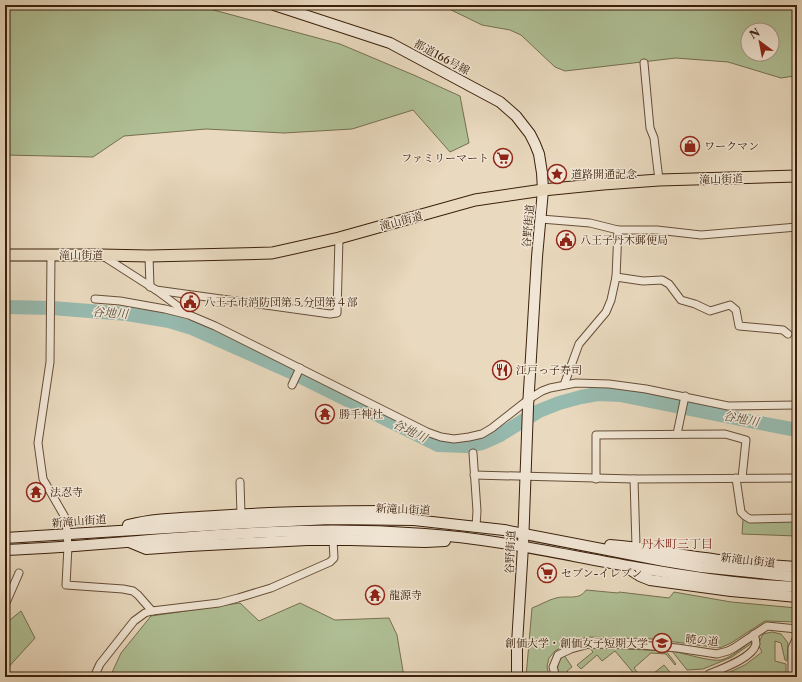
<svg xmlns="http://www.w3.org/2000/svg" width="802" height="682" font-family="'Libre Caslon Text','Noto Serif JP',serif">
	<rect width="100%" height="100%" fill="#e9d9be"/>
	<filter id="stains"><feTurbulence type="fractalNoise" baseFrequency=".005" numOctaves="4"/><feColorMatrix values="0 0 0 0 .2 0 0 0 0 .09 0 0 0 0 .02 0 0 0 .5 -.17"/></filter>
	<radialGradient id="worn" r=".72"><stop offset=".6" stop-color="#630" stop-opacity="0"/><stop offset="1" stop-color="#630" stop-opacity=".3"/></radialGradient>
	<g fill="#b0c096" stroke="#767050" fill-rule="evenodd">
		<path d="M5 5H195L340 44 416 76 460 96 469 143 450 152 413 110 352 129 284 133 206 129 124 136 93 157 5 155Z"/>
		<path d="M441 5H795L797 7V71L794 76 781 78 728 62 676 58 565 71 555 67 521 35 510 30 482 25ZM748 30H772V54H748Z"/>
		<path d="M743 519 797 521V536L742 534Z"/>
		<path d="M586 590 618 593 619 592 669 598 674 592 731 602 797 608V622L765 621 731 643 720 648 652 639 587 637 567 644 555 651 549 658 547 666 549 677H526L532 608C540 605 548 600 556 598 567 595 579 601 586 590Z"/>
		<path d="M240 603 259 621 300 603 335 620 389 618 397 635 404 677H110L121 653 151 616Z"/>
		<path d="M21 611 35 638 5 671V624Z"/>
		<path d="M772 632 781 634 788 643 787 661 785 660 781 643 775 641V661L786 664V677H719L745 665 762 652C757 644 759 642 763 634Z"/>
		<path d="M750 642 752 643 732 657 703 669 687 670 672 651C683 653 711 662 721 660 732 657 741 649 750 642Z"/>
		<path d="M589 647 666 651 676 664 675 665 666 654 651 653 634 668 640 676 637 677 615 651 602 661 597 655 581 669 577 665 593 652Z"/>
		<path d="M564 655 572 667 567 671 572 677H559C557 668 556 662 564 655Z"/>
		<path d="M664 665 674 677H657L654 673Z"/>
	</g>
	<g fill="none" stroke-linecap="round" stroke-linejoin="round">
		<path stroke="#97baaf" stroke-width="14" d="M5 307 52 308 127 314 169 321 192 328 289 371 438 445 466 446 482 443 500 435 539 411 559 403 581 397 598 394 620 395 755 422 797 430"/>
		<defs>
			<g id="minor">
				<path d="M644 63 650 128 654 138 659 180"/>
				<path d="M541 219 590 223 618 230H657L701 235 797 227"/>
				<path d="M51 255 50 362 38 443 43 479 66 519 68 546 66 585 123 589 133 591 138 595 152 611"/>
				<path d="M103 256 156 290 187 313"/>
				<path d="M149 256 150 287"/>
				<path d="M616 277 643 281 662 280 669 284 681 300 695 304 710 311 730 305 736 310 739 326 783 330 788 334"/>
				<path d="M156 290 330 314 337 313 339 238"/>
				<path d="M95 299 120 301 165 309 189 315 215 326 427 432 441 437 454 439 469 437 482 434 492 428 529 399 542 391 550 388 576 383 609 384 646 389 728 406 797 405"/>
				<path d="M292 385 300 368"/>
				<path d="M564 385 579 344 606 312 611 300 616 277 618 230"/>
				<path d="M677 434 685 396"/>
				<path d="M473 453 477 511 476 526"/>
				<path d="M474 475 634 479 797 478"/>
				<path d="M736 478 741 512 745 516 750 519 797 518"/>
				<path d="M596 479V435L725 434 746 440 742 478"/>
				<path d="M634 479 636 546"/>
				<path d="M240 482 241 514"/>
				<path d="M5 605 19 573"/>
				<path d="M709 674C721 669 753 658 756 644 756 641 755 637 754 634"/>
				<path d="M94 677 100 664 134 621 145 613 152 611 219 603 238 598 271 588 330 562 334 558 333 540"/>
				<path d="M556 677 553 667 558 655 571 649 589 644 640 645 677 648 717 654 728 651 734 648 767 626 797 629"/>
				<path d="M792 677V648L797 637"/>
			</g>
			<g id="secondary">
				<path d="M274 5 390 43 500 102 516 116 530 134 535 144 539 154 542 173 543 190 537 257 528 407 523 546 517 644V677"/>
				<path d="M128 525C156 518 186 518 215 516 272 512 329 511 385 511L394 512 408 518"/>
				<path d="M5 538 249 523 330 519 414 520 504 530 664 561 701 567 797 577"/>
				<path d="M129 542 146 549 189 546 307 540H350L425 542 445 541"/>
				<path d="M610 545C642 547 673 554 705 558 735 563 766 565 797 567"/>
				<path d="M5 550C104 546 202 533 301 531 342 530 384 531 425 534 500 539 572 557 646 569 696 578 746 585 797 587"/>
				<path d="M629 569 640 576 650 580 731 591 797 597"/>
			</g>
			<path id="trunk" d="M5 255H101L149 256 272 253 339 238 475 200 543 190 603 184 659 180 797 176"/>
		</defs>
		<use href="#minor" stroke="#664e38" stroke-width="9"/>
		<use href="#secondary" stroke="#3b200b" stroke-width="12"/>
		<use href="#trunk" stroke="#3b200b" stroke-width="13"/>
		<use href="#minor" stroke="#f1e6d5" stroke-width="7"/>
		<use href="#secondary" stroke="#f1e6d5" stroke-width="10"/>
		<use href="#trunk" stroke="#e9d9be" stroke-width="11"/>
	</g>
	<defs>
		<symbol id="shop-ring" viewBox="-11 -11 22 22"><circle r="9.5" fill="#f1e6d5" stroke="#8f2418" stroke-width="1.5"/><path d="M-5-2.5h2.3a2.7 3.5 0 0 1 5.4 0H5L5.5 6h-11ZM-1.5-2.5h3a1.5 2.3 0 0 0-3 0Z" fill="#8f2418"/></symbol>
		<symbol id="supermarket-ring" viewBox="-11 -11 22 22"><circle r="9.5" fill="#f1e6d5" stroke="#8f2418" stroke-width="1.5"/><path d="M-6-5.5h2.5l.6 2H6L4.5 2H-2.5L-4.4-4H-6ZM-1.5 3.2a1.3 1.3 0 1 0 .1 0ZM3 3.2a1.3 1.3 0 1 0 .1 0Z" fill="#8f2418"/></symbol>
		<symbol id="sight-ring" viewBox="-11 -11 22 22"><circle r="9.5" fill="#f1e6d5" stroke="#8f2418" stroke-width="1.5"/><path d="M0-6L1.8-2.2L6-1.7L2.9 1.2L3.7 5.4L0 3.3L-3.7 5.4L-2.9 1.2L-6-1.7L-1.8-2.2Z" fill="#8f2418"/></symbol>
		<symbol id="civic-ring" viewBox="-11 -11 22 22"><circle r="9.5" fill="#f1e6d5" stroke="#8f2418" stroke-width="1.5"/><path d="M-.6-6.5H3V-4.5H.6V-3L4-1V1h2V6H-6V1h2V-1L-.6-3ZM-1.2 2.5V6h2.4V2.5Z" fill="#8f2418"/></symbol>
		<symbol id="restaurant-ring" viewBox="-11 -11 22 22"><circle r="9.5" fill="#f1e6d5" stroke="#8f2418" stroke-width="1.5"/><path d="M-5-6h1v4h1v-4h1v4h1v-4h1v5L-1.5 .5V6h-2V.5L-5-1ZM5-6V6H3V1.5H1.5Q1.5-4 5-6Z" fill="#8f2418"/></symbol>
		<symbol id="temple-ring" viewBox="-11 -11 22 22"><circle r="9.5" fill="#f1e6d5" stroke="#8f2418" stroke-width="1.5"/><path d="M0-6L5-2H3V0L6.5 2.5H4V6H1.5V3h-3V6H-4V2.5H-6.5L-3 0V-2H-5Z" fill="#8f2418"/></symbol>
		<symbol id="university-ring" viewBox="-11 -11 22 22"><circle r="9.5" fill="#f1e6d5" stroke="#8f2418" stroke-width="1.5"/><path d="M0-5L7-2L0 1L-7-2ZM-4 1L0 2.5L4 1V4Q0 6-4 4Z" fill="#8f2418"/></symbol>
	</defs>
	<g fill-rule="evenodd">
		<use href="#shop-ring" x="679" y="135" width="22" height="22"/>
		<use href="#supermarket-ring" x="492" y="147" width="22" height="22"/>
		<use href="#sight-ring" x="546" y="163" width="22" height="22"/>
		<use href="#civic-ring" x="555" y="229" width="22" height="22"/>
		<use href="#civic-ring" x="179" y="291" width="22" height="22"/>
		<use href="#restaurant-ring" x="491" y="359" width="22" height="22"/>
		<use href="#temple-ring" x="314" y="403" width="22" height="22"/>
		<use href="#temple-ring" x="25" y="481" width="22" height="22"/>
		<use href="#supermarket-ring" x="536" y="562" width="22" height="22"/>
		<use href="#temple-ring" x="364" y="584" width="22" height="22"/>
		<use href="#university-ring" x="651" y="632" width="22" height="22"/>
	</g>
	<g text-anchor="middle" stroke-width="3" stroke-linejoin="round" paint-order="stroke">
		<g font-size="11" fill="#3b200b" stroke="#f1e6d5">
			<text transform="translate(442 57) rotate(28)" y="4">都道166号線</text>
			<text transform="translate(721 179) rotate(-2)" y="4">滝山街道</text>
			<text transform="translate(401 221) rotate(-15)" y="4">滝山街道</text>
			<text transform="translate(528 226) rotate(-85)" y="4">谷野街道</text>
			<text x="81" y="259">滝山街道</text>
			<text transform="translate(403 509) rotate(2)" y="4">新滝山街道</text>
			<text transform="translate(79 521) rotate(-4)" y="4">新滝山街道</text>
			<text transform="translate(510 552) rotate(-88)" y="4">谷野街道</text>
			<text transform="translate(748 560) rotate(6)" y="4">新滝山街道</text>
			<text transform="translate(702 640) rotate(5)" y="4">暁の道</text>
		</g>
		<g font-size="11" fill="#3b200b" stroke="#f1e6d5" text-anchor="start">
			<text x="704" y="150">ワークマン</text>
			<text x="489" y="162" text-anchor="end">ファミリーマート</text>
			<text x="571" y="178">道路開通記念</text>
			<text x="580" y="244">八王子丹木郵便局</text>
			<text x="204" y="306">八王子市消防団第５分団第４部</text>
			<text x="516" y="374">江戸っ子寿司</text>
			<text x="339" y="418">勝手神社</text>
			<text x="50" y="496">法忍寺</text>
			<text x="561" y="577">セブン-イレブン</text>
			<text x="389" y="599">龍源寺</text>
			<text x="648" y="647" text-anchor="end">創価大学・創価女子短期大学</text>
		</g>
		<g font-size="12" font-style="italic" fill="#574e3c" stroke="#f1e6d5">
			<text transform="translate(110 313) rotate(4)" y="4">谷地川</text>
			<text transform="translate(741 419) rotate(11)" y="4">谷地川</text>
			<text transform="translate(410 431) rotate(26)" y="4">谷地川</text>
		</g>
		<g font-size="12" fill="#7a1f14" stroke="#f1e6d5">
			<text x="677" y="548">丹木町三丁目</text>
		</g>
	</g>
	<rect width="802" height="682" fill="none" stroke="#e9d9be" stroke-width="20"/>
	<rect x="6" y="6" width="790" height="670" fill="none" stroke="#3b200b" stroke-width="2"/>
	<rect x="10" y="10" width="782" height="662" fill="none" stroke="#3b200b"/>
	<g transform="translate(760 42) rotate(328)"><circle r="19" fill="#f1e6d5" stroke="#a89784"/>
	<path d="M0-3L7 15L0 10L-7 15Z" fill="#8f2418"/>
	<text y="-6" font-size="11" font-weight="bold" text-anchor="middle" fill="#3b200b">N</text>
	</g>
	<rect width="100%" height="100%" filter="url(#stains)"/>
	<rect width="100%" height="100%" fill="url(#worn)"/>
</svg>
